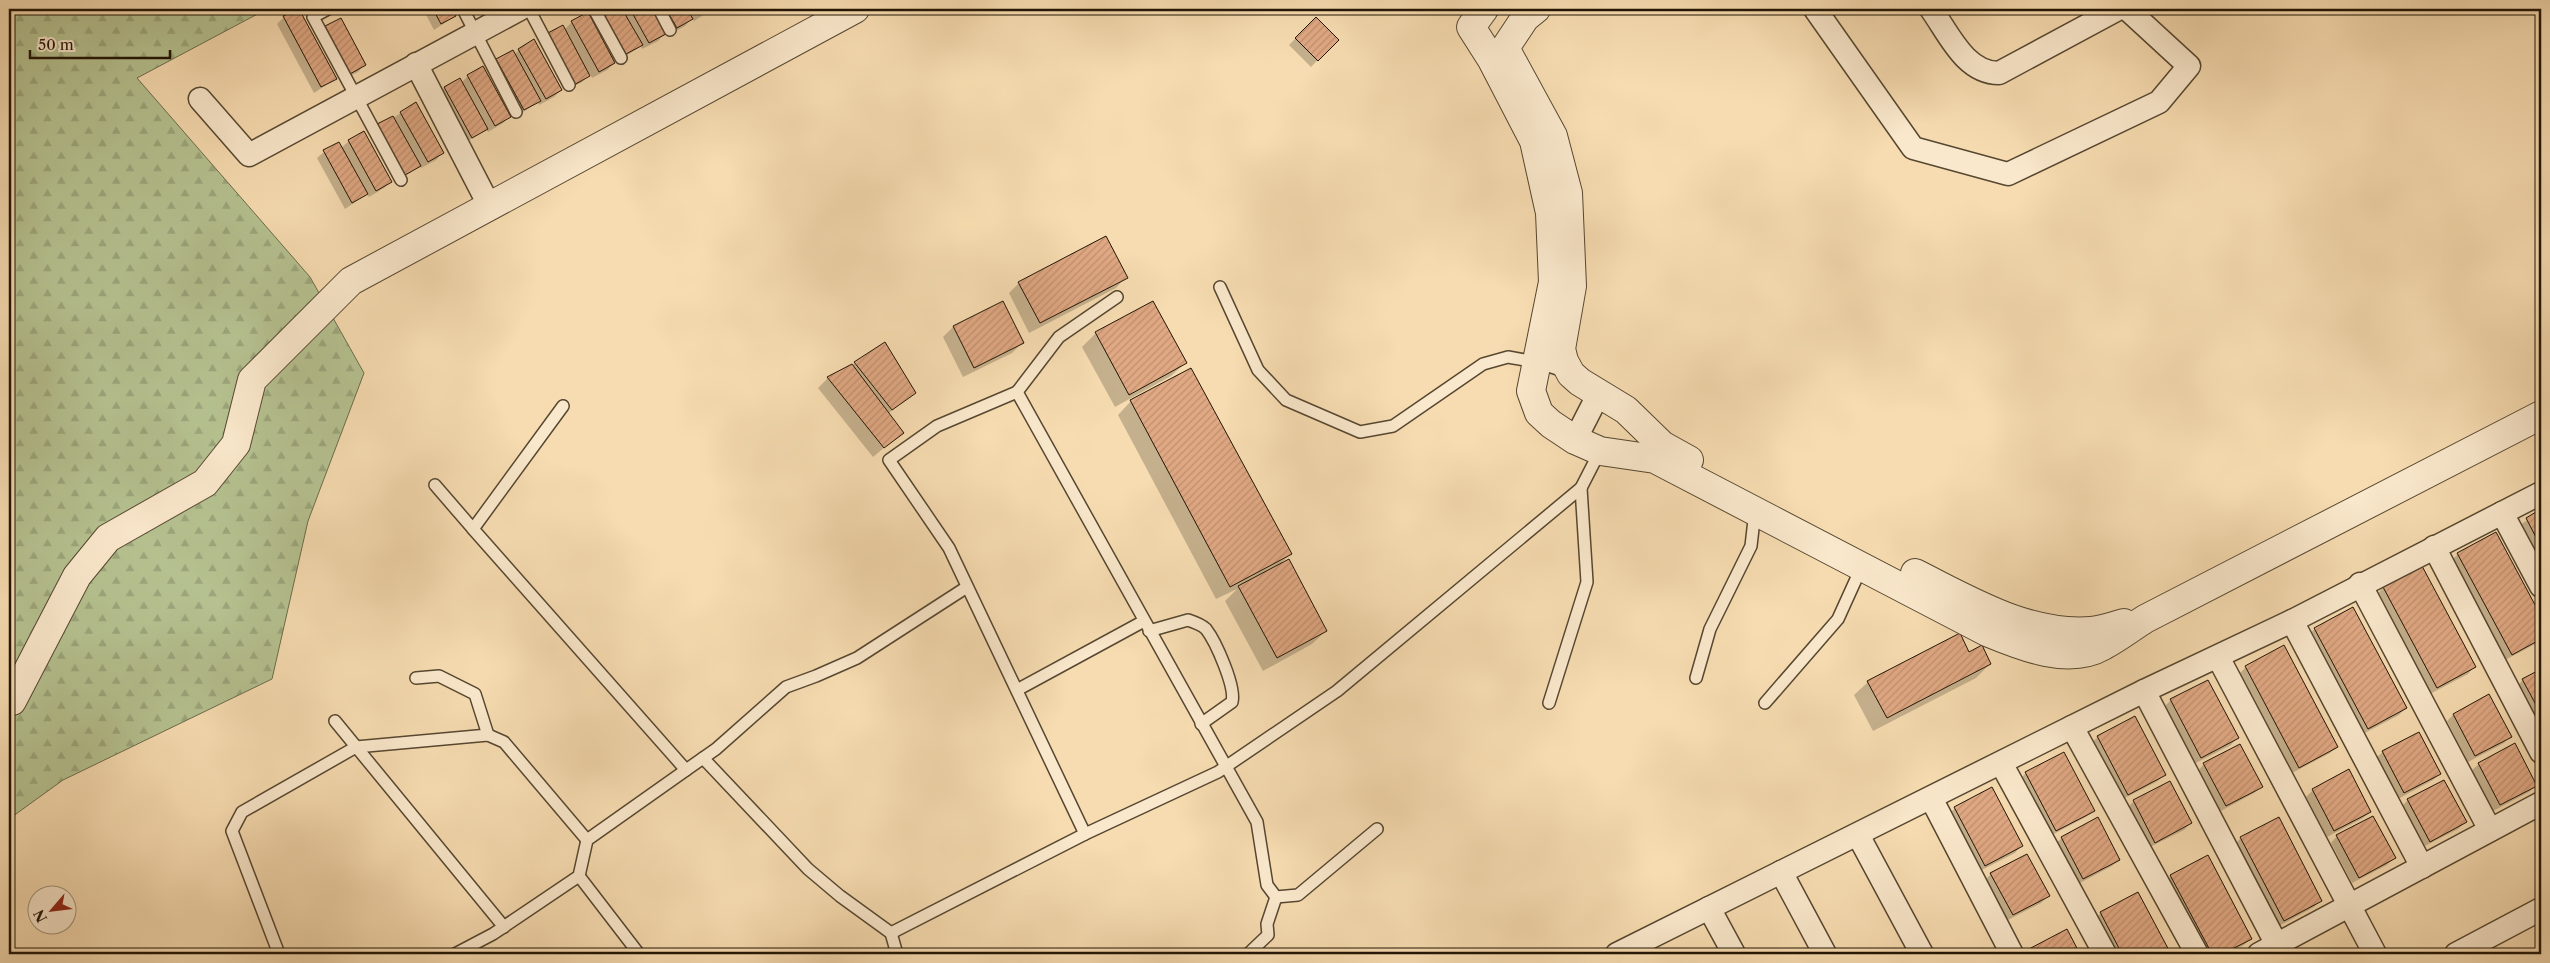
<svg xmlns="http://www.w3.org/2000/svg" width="2550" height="963" font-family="'Libre Caslon Text',serif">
	<defs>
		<pattern id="forest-firs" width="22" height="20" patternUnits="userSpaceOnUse" patternTransform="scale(1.25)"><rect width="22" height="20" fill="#b6c291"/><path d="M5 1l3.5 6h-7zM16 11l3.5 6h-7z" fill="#9ca67c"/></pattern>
		<pattern id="building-hatch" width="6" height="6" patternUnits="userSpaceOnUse" patternTransform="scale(1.25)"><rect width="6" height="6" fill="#e0a883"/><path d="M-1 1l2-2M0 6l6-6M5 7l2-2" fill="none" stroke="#c09070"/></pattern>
	</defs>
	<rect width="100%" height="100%" fill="#f7dcb1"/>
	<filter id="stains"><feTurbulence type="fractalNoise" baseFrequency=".004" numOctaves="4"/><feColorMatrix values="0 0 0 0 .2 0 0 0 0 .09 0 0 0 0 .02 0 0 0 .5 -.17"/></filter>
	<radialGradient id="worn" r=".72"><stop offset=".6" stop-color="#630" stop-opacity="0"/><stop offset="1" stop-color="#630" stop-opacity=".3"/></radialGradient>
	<path fill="url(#forest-firs)" stroke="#6c6c4b" d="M9 9H267L137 78 310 277 364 373 308 521 272 679 63 780 9 819Z"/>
	<g fill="#0003">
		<path d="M423 9H451L455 16 434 30Z"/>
		<path d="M595 9H650L664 34 658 41 642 49 641 46 620 60Z"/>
		<path d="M656 9H713L694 21 692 18 685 26 670 34Z"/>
		<path d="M284 17 335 79 314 93 277 24Z"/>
		<path d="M1316 18 1337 40 1311 67 1289 45Z"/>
		<path d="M572 22 614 63 607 70 592 78 590 74 582 82 567 90 540 42 564 30Z"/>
		<path d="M326 27 364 65 358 72 343 79 319 34Z"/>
		<path d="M519 50 561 90 554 97 539 105 538 102 517 116 490 67 497 60 514 55Z"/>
		<path d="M468 76 510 116 503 123 488 132 486 129 465 143 438 94 444 88 461 83Z"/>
		<path d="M415 104 442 153 436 160 421 168 420 166 398 181 371 132Z"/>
		<path d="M364 133 390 182 384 188 369 197 367 194 345 209 317 158 324 152 341 148 349 141Z"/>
		<path d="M1126 277 1116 288 1029 333 1009 293 1019 283Z"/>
		<path d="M1002 302 1023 342 1012 353 963 377 943 337 953 327Z"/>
		<path d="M1096 333 1185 363 1171 376 1115 407 1082 347Z"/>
		<path d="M855 363 914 392 888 414 903 432 873 457 818 388 828 378Z"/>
		<path d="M1131 401 1291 553 1279 565 1326 631 1312 644 1263 671 1225 601 1237 589 1216 599 1118 415Z"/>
		<path d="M2541 511V565L2520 525Z"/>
		<path d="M2496 534 2541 619V641L2505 660 2451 561 2458 554Z"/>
		<path d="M2421 567 2474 667 2468 674 2430 694 2377 594 2383 588Z"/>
		<path d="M2315 629 2406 708 2399 715 2361 735 2308 635Z"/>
		<path d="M2284 647 2337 747 2330 753 2292 773 2239 674 2246 667Z"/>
		<path d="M1990 664 1976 678 1873 731 1854 695 1868 682Z"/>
		<path d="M2541 670V725L2538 727 2517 686 2523 680Z"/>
		<path d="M2207 681 2237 738 2231 745 2194 764 2164 707 2171 700Z"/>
		<path d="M2489 696 2510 737 2504 743 2468 762 2447 721 2453 715Z"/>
		<path d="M2098 737 2165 774 2158 781 2121 800 2091 743Z"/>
		<path d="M2383 752 2440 774 2433 780 2398 799 2376 758Z"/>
		<path d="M2204 764 2261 786 2254 793 2219 812 2198 771Z"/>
		<path d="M2479 764 2536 785 2529 792 2493 811 2472 770Z"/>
		<path d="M2026 773 2093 811 2086 817 2050 836 2020 779Z"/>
		<path d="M2313 790 2370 812 2363 818 2327 837 2306 797Z"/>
		<path d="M2408 800 2465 822 2458 829 2423 847 2401 807Z"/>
		<path d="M2134 801 2191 823 2184 830 2148 848 2127 808Z"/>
		<path d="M1955 808 2021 846 2015 853 1978 872 1948 815Z"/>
		<path d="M2337 836 2394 858 2387 865 2352 883 2331 843Z"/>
		<path d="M2062 838 2119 860 2112 866 2076 885 2055 844Z"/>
		<path d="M2241 838 2321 900 2314 907 2277 927 2234 845Z"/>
		<path d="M1991 874 2048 896 2041 903 2006 921 1984 881Z"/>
		<path d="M2171 876 2251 938 2244 945 2226 954H2202L2164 883Z"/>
		<path d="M2138 894 2170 954H2112L2094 920 2101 913Z"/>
		<path d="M2066 931 2079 954H2025L2030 950Z"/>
	</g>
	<g fill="url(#building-hatch)" stroke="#211505">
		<path d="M299 9 337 79 321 87 283 16Z"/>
		<path d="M433 9H453L456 16 441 24Z"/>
		<path d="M601 9H622L643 45 626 54Z"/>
		<path d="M630 9H652L666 34 649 43Z"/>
		<path d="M666 9H687L693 19 677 28Z"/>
		<path d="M588 12 615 63 599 72 571 21Z"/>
		<path d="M1316 17 1339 40 1318 61 1295 38Z"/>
		<path d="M341 18 366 65 350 74 325 26Z"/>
		<path d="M563 25 590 76 574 85 546 34Z"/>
		<path d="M534 39 562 90 546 99 518 49Z"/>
		<path d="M513 50 541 101 524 110 496 59Z"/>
		<path d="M483 66 511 117 495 126 467 75Z"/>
		<path d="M460 78 488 129 472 138 444 87Z"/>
		<path d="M416 102 444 153 428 162 400 112Z"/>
		<path d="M393 116 421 166 405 175 377 124Z"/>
		<path d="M364 131 392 182 376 191 348 140Z"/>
		<path d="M339 142 368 194 352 203 323 150Z"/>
		<path d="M1106 236 1128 278 1040 323 1018 282Z"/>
		<path d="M1003 301 1024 343 974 368 953 326Z"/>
		<path d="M1153 301 1187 363 1129 395 1095 332Z"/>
		<path d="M885 342 916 393 892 410 854 362Z"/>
		<path d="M852 364 904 433 884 448 827 377Z"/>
		<path d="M1191 368 1292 554 1230 587 1130 400Z"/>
		<path d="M2541 509V547L2526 518Z"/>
		<path d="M2496 532 2541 616V639L2512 655 2457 553Z"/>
		<path d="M1289 559 1327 631 1277 658 1238 586Z"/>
		<path d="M2422 566 2476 667 2437 688 2383 587Z"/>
		<path d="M2353 607 2407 708 2368 729 2314 628Z"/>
		<path d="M1960 633 1969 652 1982 645 1991 664 1887 718 1867 681Z"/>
		<path d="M2284 645 2338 747 2299 768 2245 666Z"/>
		<path d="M2541 669V714L2522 679Z"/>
		<path d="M2208 680 2239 738 2201 758 2170 699Z"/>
		<path d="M2489 694 2512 737 2475 756 2453 714Z"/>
		<path d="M2135 716 2166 775 2128 795 2097 736Z"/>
		<path d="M2419 732 2441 774 2404 793 2382 751Z"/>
		<path d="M2515 743 2537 786 2500 805 2478 763Z"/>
		<path d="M2240 744 2263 787 2226 806 2203 763Z"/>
		<path d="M2064 752 2095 811 2056 831 2025 772Z"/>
		<path d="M2349 769 2371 812 2334 831 2312 789Z"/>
		<path d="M2444 780 2467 822 2430 842 2407 799Z"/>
		<path d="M2170 781 2192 823 2155 843 2133 800Z"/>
		<path d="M1992 787 2023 846 1985 866 1954 807Z"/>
		<path d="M2373 816 2396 858 2359 878 2336 835Z"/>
		<path d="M2098 817 2120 860 2083 879 2061 837Z"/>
		<path d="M2279 817 2322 901 2284 921 2240 837Z"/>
		<path d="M2027 854 2050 896 2013 915 1990 873Z"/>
		<path d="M2208 855 2252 939 2222 954H2212L2170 875Z"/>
		<path d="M2138 892 2171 954H2122L2100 912Z"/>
		<path d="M2067 929 2080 954H2032L2029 949Z"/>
	</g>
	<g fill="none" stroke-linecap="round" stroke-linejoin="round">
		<defs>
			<g id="service">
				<path d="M328 9 313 17 401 180"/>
				<path d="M463 9 516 112"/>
				<path d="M529 9 569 85"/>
				<path d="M594 9 621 58"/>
				<path d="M659 9 670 30"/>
				<path d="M1220 287 1258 370 1286 400 1360 432 1393 426 1483 364 1508 357 1536 362 1567 372"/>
				<path d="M1017 392 1059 337 1117 297"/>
				<path d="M563 406 473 529 686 770 716 749 786 687 816 676 857 658 967 587"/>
				<path d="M435 485 473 529"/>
				<path d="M1149 631 1188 620C1194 622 1202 625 1206 629 1216 642 1236 687 1232 702L1201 724"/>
				<path d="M416 678 439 676 475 694 488 735"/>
				<path d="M1696 678 1710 629 1751 546 1755 511"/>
				<path d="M1017 690 1144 621"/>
				<path d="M1549 703 1587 582 1581 488"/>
				<path d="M1765 703 1838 619 1862 566"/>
				<path d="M335 721 504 927"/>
				<path d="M703 758 808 869 840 896 891 933 897 954"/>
				<path d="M1085 834 949 548 889 460 937 426 1017 392 1257 822 1267 885 1276 897 1298 895 1377 829"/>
				<path d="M579 876 639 954"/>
				<path d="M891 933 1085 834 1218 772 1337 691 1581 488 1600 451"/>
				<path d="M279 954 232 831 242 812 356 747 488 735 504 742 587 840"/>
				<path d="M455 954 493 934 579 876 587 840 686 770"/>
				<path d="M1248 954 1268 935 1267 924 1276 897"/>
			</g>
			<g id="minor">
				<path d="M1815 9 1913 148 2008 174 2159 102 2189 66 2127 9"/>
				<path d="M1931 9C1949 34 1965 73 1999 73L2118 9"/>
				<path d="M416 64 490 207"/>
				<path d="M200 99 249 155 520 9"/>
				<path d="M1575 440 1599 393"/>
				<path d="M2502 513 2541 586"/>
				<path d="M2434 547 2541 752"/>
				<path d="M2360 584 2490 830"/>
				<path d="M2292 621 2422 867"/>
				<path d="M2218 657 2375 954"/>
				<path d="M2144 691 2277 945"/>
				<path d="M2072 727 2197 954"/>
				<path d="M2001 763 2105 954"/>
				<path d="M1931 798 2012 954"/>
				<path d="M1858 835 1922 954"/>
				<path d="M1781 872 1825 954"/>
				<path d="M1709 908 1734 954"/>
				<path d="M1617 954 2144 691 2292 621 2541 493"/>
				<path d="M2259 954 2541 803"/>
				<path d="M2456 954 2541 909"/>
			</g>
			<g id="tertiary">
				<path d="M1484 9 1471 27 1492 60 1534 141 1550 213 1553 282 1531 391 1539 413 1551 424 1575 440 1600 451 1655 459 1987 632C2021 646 2068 666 2103 646 2118 638 2131 628 2145 619L2541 415"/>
				<path d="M1536 9 1525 18 1505 48 1553 136 1568 193 1572 286 1561 349 1564 361 1571 374 1580 382 1626 410 1662 445 1689 460"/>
				<path d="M1915 573C1969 600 2028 636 2091 631 2102 630 2113 626 2124 623"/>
				<path d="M9 701H12L77 576 108 538 205 483 236 444 252 380 351 281 855 9"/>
			</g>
		</defs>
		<use href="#service" stroke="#564730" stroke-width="14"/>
		<use href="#minor" stroke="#564730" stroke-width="25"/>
		<use href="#tertiary" stroke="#564730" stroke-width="30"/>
		<use href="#service" stroke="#fae8cc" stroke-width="11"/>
		<use href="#minor" stroke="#fae8cc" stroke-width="22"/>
		<use href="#tertiary" stroke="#fae8cc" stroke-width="28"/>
	</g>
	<rect width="2550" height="963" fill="none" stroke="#f7dcb1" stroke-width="30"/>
	<rect x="10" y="10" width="2530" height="943" fill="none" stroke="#211505" stroke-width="2.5"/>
	<rect x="15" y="15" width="2520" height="933" fill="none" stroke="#211505"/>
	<g transform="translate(52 910) rotate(242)"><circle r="24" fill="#fae8cc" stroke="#a3947c"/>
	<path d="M0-4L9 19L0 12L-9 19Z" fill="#8f2418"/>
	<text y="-8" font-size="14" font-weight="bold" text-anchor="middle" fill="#211505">N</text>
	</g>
	<path d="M30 50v8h140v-8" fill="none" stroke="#211505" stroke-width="2.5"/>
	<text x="38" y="50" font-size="15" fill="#211505" stroke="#fae8cc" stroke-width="4" paint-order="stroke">50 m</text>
	<rect width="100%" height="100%" filter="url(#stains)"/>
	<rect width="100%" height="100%" fill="url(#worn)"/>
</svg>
